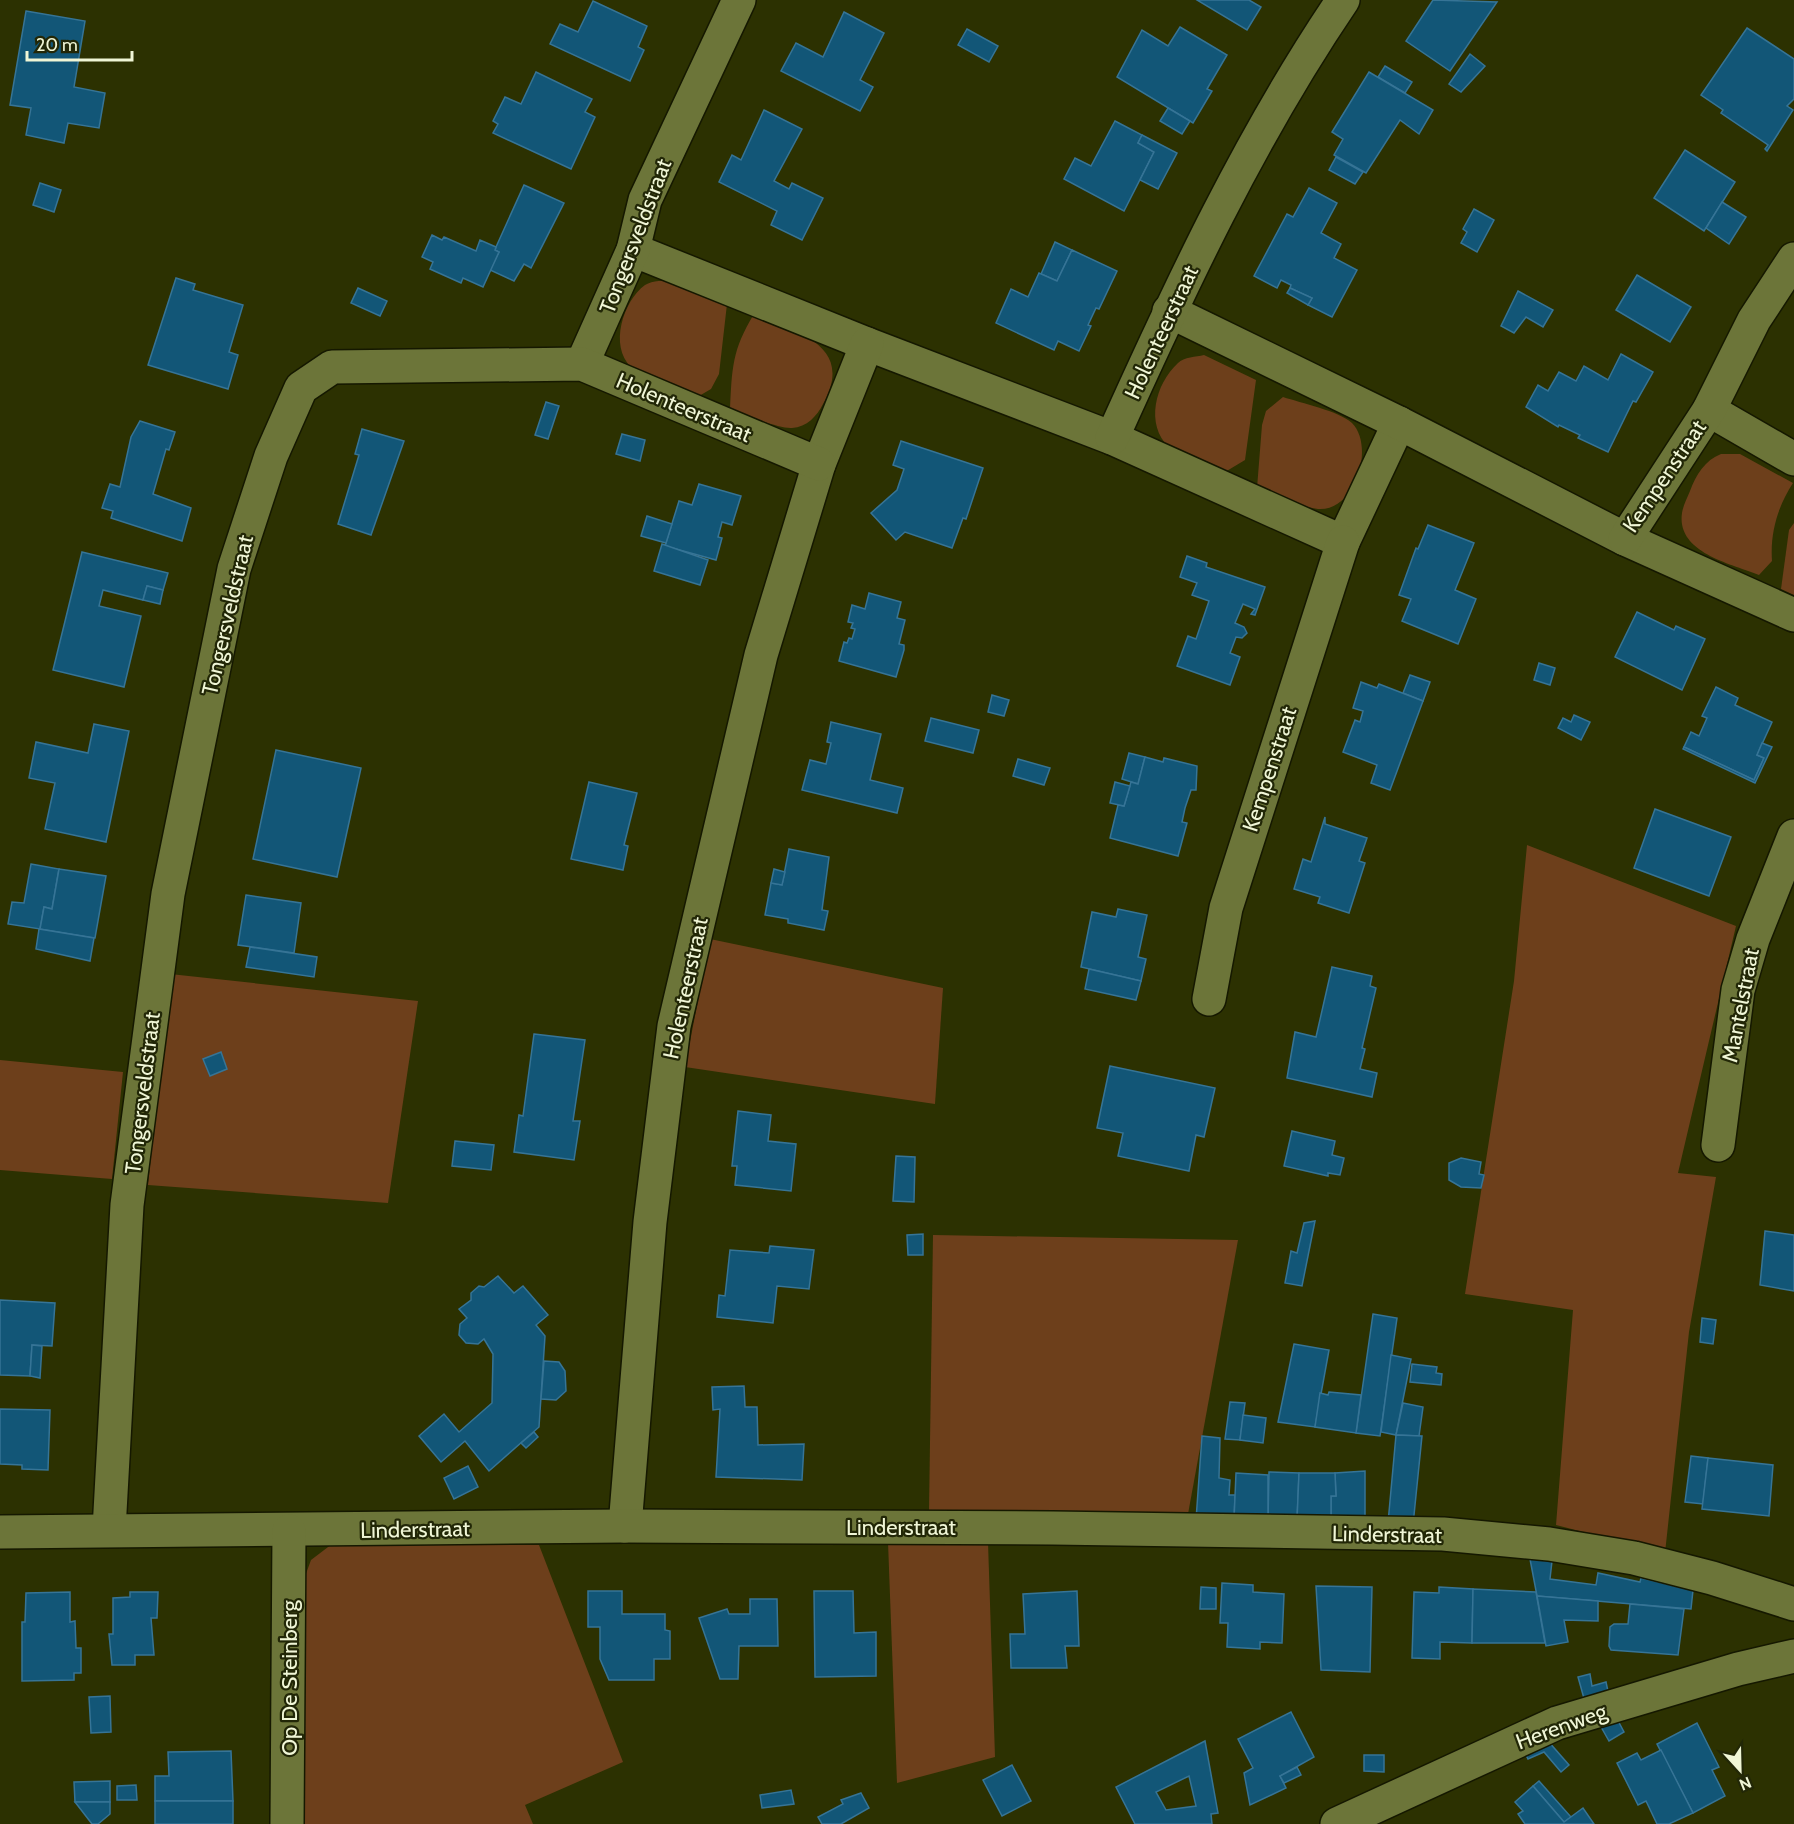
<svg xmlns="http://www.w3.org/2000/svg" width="1794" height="1824" font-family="Cabin,sans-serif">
	<rect width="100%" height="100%" fill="#2c3101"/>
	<g fill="#6d3f1b">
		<path d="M672 280 727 304 719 374 711 389 699 396C685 390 640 376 631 367 609 346 623 301 645 285 653 280 664 281 672 280Z"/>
		<path d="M754 314C796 332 856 345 823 404 817 416 807 427 792 428 778 429 745 414 730 410 732 368 732 350 754 314Z"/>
		<path d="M1204 355 1256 380 1245 460 1225 472C1208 465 1182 459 1169 447 1145 425 1155 384 1178 363 1184 357 1196 357 1204 355Z"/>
		<path d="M1283 397C1301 403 1339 411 1352 423 1375 446 1356 512 1318 509 1299 507 1276 494 1257 488L1262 425 1266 411Z"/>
		<path d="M1721 454H1740L1793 483C1778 506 1770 532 1772 561L1759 575C1732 564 1676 553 1682 513 1683 506 1687 498 1690 491 1696 475 1705 460 1721 454Z"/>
		<path d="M1794 523V595L1781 589 1789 530Z"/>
		<path d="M1527 845 1736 926 1678 1173 1716 1177 1689 1332 1665 1553 1556 1525 1573 1310 1465 1294 1514 981Z"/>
		<path d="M710 939 943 988 935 1104 685 1067Z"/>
		<path d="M170 974 418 1001 388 1203 148 1185Z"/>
		<path d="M0 1060 123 1072 112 1179 0 1170Z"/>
		<path d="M933 1235 1238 1240 1186 1525 929 1512Z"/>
		<path d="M888 1542H988L995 1757 897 1783Z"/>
		<path d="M332 1544 539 1545 623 1762 525 1805 533 1824H305L304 1579 311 1560Z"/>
	</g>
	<g fill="#125677" stroke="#367496" stroke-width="1.5" fill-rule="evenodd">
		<path d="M1197 0H1249L1261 7 1247 30Z"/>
		<path d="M1433 0 1497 2 1450 71 1406 41Z"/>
		<path d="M593 1 647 26 638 47 644 50 630 81 550 44 560 24 578 32Z"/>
		<path d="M26 11 85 21 74 87 105 93 99 128 68 123 64 143 26 135 31 108 10 105Z"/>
		<path d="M844 12 884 33 860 80 873 87 860 111 781 71 796 43 823 57Z"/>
		<path d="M1180 27 1227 55 1207 89 1212 91 1193 123 1117 77 1142 30 1168 46Z"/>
		<path d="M1747 28 1794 59V99L1787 106 1793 110 1767 151 1765 149 1768 145 1721 113 1723 110 1701 95Z"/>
		<path d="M967 29 998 46 989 62 958 45Z"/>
		<path d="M1470 54 1485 66 1461 92 1449 84Z"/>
		<path d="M1385 66 1412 82 1405 93 1378 77Z"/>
		<path d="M536 72 592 99 585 112 595 117 571 169 493 133 498 124 493 121 505 97 521 104Z"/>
		<path d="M1369 72 1433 110 1419 134 1400 120 1366 173 1334 155 1343 139 1332 132Z"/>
		<path d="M1168 108 1190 121 1182 134 1160 121Z"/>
		<path d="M764 110 802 129 774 181 789 189 792 183 823 198 802 240 771 225 777 211 719 182 732 155 741 160Z"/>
		<path d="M1115 121 1142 135 1138 143 1154 152 1124 211 1064 179 1075 158 1091 166Z"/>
		<path d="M1142 135 1177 153 1158 189 1140 180 1154 152 1138 143Z"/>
		<path d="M1685 150 1735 182 1704 231 1654 198Z"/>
		<path d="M1336 157 1363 172 1355 184 1329 170Z"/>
		<path d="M40 183 61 190 54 212 33 205Z"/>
		<path d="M524 185 564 203 531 268 524 264 514 281 490 270 499 252 495 250 496 247Z"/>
		<path d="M1309 188 1337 203 1321 233 1341 244 1334 258 1357 270 1332 317 1308 305 1312 298 1290 288 1291 285 1281 280 1277 288 1254 276 1287 214 1293 217Z"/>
		<path d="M1722 202 1746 217 1729 244 1706 228Z"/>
		<path d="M1474 209 1494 220 1477 252 1461 243 1467 232 1463 229Z"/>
		<path d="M432 235 442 240 444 237 476 251 480 240 496 247 495 250 499 252 483 287 463 278 461 283 430 269 433 262 422 257Z"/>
		<path d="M1055 242 1072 250 1057 281 1041 274Z"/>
		<path d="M1072 250 1117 271 1099 309 1096 308 1088 325 1091 326 1079 351 1058 341 1054 350 996 323 1011 289 1028 297 1039 273 1057 281Z"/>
		<path d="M1637 275 1691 307 1670 342 1616 310Z"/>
		<path d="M176 278 195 284 193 290 243 305 229 352 238 355 228 389 148 365Z"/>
		<path d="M358 288 387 301 380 316 351 303Z"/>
		<path d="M1290 288 1312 298 1308 305 1287 293Z"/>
		<path d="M1518 291 1553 310 1543 327 1526 317 1514 333 1501 326Z"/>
		<path d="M1621 354 1653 372 1636 402 1633 401 1608 452 1578 438 1580 435 1559 425 1558 427 1526 407 1538 385 1548 391 1559 372 1576 381 1584 366 1608 380Z"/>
		<path d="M546 402 559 406 548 439 535 435Z"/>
		<path d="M140 421 175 432 169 450 166 449 153 494 191 508 182 541 111 518 113 511 102 508 110 484 120 487 131 437Z"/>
		<path d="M362 429 404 441 371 535 338 524 359 455 355 454Z"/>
		<path d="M622 434 645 440 640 461 616 454Z"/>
		<path d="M901 441 983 468 966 519 963 518 952 548 905 532 896 540 871 513 897 490 904 469 893 465Z"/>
		<path d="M699 484 741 496 732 525 722 522 718 537 722 538 716 560 665 546 679 501 692 505Z"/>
		<path d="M647 516 672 524 666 543 641 536Z"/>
		<path d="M1428 525 1474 543 1455 590 1476 599 1458 644 1402 621 1411 599 1399 595 1416 548 1418 549Z"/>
		<path d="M662 544 708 560 700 585 654 571Z"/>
		<path d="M82 552 168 573 163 590 147 586 143 600 103 590 99 606 141 616 124 687 53 670Z"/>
		<path d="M1187 556 1207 563 1206 567 1265 587 1255 615 1251 614 1255 609 1243 604 1235 623 1244 627 1247 633 1242 638 1236 637 1230 653 1240 657 1230 685 1177 666 1188 636 1196 639 1209 601 1192 595 1197 583 1180 577Z"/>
		<path d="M147 586 163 590 160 604 143 600Z"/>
		<path d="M869 593 901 602 897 618 905 620 899 644 904 645V650L896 677 839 661 844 642 847 643 849 638 852 639 855 629 851 628 853 623 848 622 852 605 865 609Z"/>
		<path d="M1637 612 1674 630 1676 626 1705 639 1682 690 1615 657Z"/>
		<path d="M1539 663 1555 668 1550 685 1534 680Z"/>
		<path d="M1410 675 1430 682 1423 701 1403 693Z"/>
		<path d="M1361 682 1377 688 1379 684 1423 701 1390 790 1371 783 1377 765 1343 752 1355 720 1360 722 1363 711 1353 708Z"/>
		<path d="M1716 687 1738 698 1735 705 1772 722 1757 755 1764 758 1754 780 1684 747 1691 732 1699 736 1707 718 1702 716Z"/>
		<path d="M992 695 1009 700 1004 716 988 712Z"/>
		<path d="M1574 715 1590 722 1581 740 1558 728 1563 718 1571 722Z"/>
		<path d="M931 718 979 730 973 753 925 741Z"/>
		<path d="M831 722 881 734 870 780 903 788 897 813 802 790 810 760 826 764 831 743 827 742Z"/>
		<path d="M94 724 129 731 106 842 45 829 55 783 29 778 36 742 88 753Z"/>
		<path d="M1762 743 1772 747 1755 783 1683 749 1684 747 1754 780 1764 758 1757 755Z"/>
		<path d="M276 750 361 768 337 877 253 859Z"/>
		<path d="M1129 753 1145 757 1138 784 1122 779Z"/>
		<path d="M1145 757 1163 762 1164 758 1197 766 1196 790H1191L1185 808 1182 822 1187 823 1178 856 1110 838 1118 805 1124 806 1131 782 1138 784Z"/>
		<path d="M1018 759 1050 768 1044 785 1013 776Z"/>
		<path d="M589 782 637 793 624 845 628 846 623 870 571 859Z"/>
		<path d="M1115 782 1130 786 1124 806 1110 803Z"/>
		<path d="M1655 809 1731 837 1709 896 1634 868Z"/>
		<path d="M1325 817V824L1367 838 1359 861 1365 863 1349 913 1318 903 1320 897 1294 889 1303 859 1311 862Z"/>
		<path d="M789 849 829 857 822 910 828 911 824 930 788 923V919L765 915 771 883 782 885Z"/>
		<path d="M31 864 59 869 52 909 44 907 40 929 8 924 12 902 24 903Z"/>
		<path d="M59 869 106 876 95 938 40 929 44 907 52 909Z"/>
		<path d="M774 869 785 872 782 885 771 883Z"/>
		<path d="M246 895 301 903 294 953 238 945Z"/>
		<path d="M1118 909 1147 915 1138 957 1146 959 1141 981 1081 967 1092 912 1116 917Z"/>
		<path d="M39 929 94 938 90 961 36 949Z"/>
		<path d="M250 947 317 957 314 977 246 967Z"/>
		<path d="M1332 967 1372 976 1370 986 1376 988 1362 1048 1365 1049 1360 1069 1377 1073 1372 1097 1287 1078 1295 1032 1316 1037Z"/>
		<path d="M1089 969 1141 981 1136 1000 1085 989Z"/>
		<path d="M534 1034 585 1040 573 1121H580L574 1160 514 1152 519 1115 523 1116Z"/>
		<path d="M221 1052 227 1069 210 1076 203 1059Z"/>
		<path d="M1110 1066 1215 1088 1204 1137 1196 1135 1189 1171 1118 1156 1123 1133 1097 1128Z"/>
		<path d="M738 1111 771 1115 768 1141 796 1144 791 1191 735 1185 737 1166H732Z"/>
		<path d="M1292 1131 1335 1141 1332 1155 1344 1158 1340 1175 1328 1173V1176L1284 1166Z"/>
		<path d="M455 1141 494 1145 491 1170 452 1166Z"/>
		<path d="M896 1156 915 1157 914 1202 893 1201Z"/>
		<path d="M1461 1158 1481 1162 1479 1174 1484 1175 1481 1188 1461 1187 1449 1180V1163Z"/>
		<path d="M1315 1221 1302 1286 1285 1283 1291 1251 1297 1253 1304 1223Z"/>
		<path d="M1765 1231 1794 1235V1291L1760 1285Z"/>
		<path d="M923 1234V1255H908L907 1235Z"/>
		<path d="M770 1246 814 1250 809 1289 777 1286 773 1323 717 1317 719 1295 725 1296 730 1250 769 1253Z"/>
		<path d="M498 1276 514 1293 523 1286 548 1315 536 1325 545 1336 539 1427 489 1471 465 1441 441 1462 419 1436 444 1414 459 1432 492 1403 493 1354 484 1339 478 1344 466 1343 459 1335 460 1324 467 1318 459 1309 471 1300V1293L479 1286 484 1287Z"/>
		<path d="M0 1300 55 1303 52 1346 32 1345 30 1376 0 1375Z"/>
		<path d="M1373 1314 1397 1318 1380 1436 1356 1433Z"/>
		<path d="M1702 1318 1716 1320 1713 1344 1700 1342Z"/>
		<path d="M1294 1344 1329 1350 1315 1427 1278 1422Z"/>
		<path d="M32 1345 42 1346 40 1378 30 1376Z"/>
		<path d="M1391 1355 1411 1359 1396 1435 1381 1432Z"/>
		<path d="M544 1361 559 1362 565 1371 566 1391 556 1400 541 1399Z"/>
		<path d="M1412 1364 1437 1367 1436 1373 1442 1374 1441 1385 1410 1382Z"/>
		<path d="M744 1386 745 1407H757L758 1445 804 1444 802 1480 716 1477 720 1409 713 1410 712 1387Z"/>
		<path d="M1329 1392 1361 1395 1356 1433 1315 1427 1320 1393 1328 1395Z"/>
		<path d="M1230 1402 1245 1403 1240 1440 1225 1439Z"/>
		<path d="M1403 1403 1423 1407 1419 1436 1396 1435Z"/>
		<path d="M0 1409 50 1410 48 1470 22 1469V1465L0 1464Z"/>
		<path d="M1243 1415 1266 1418 1263 1443 1240 1440Z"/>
		<path d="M534 1432 538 1437 526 1448 521 1443Z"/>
		<path d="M1396 1435 1422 1436 1413 1525 1388 1523Z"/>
		<path d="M1202 1436 1220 1438 1219 1478 1230 1480 1229 1495H1235L1234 1520H1196Z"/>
		<path d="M1691 1456 1708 1458 1703 1504 1685 1502Z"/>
		<path d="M1708 1458 1773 1465 1769 1516 1702 1509Z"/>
		<path d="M468 1466 478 1487 454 1499 444 1478Z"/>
		<path d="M1365 1471V1520L1331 1519V1496H1336L1335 1473Z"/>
		<path d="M1269 1472 1299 1473 1297 1520 1268 1521Z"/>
		<path d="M1236 1473 1268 1475V1521L1234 1520Z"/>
		<path d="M1299 1473H1335L1336 1496H1331V1521L1297 1520Z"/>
		<path d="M1530 1559 1552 1561 1550 1579 1596 1585 1598 1573 1640 1582 1641 1578 1693 1590 1691 1609 1537 1596Z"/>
		<path d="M1222 1583 1253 1585V1592L1284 1594 1282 1643 1260 1642V1649L1227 1647 1228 1623H1220Z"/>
		<path d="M1316 1586 1372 1587 1370 1672 1321 1670Z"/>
		<path d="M1201 1587 1216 1588V1609H1200Z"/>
		<path d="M1439 1587 1473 1589 1472 1643 1440 1642V1659L1412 1658 1414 1592 1439 1593Z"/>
		<path d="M1473 1589 1536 1592 1545 1643H1472Z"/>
		<path d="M588 1591H622V1614H665V1630L670 1631V1659H654V1680H609L600 1659V1627H588Z"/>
		<path d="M814 1591H853L854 1633 876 1632V1676L815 1677Z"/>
		<path d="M1077 1591 1079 1646H1065L1067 1668H1011L1010 1634H1025L1023 1594Z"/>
		<path d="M70 1592V1622L75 1621 76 1648H81V1673H74V1680L22 1681V1622H25L26 1593Z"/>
		<path d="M130 1592H158L157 1618H151L154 1655H135V1665H112L109 1634H113V1598L130 1597Z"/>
		<path d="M1537 1596 1598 1601V1621L1564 1620 1568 1642 1546 1646Z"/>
		<path d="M750 1599H777L778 1646H739L738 1679H720L699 1618 727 1609 729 1614H750Z"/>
		<path d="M1630 1604 1684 1609 1678 1655 1611 1650 1609 1646 1610 1627 1614 1624H1628Z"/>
		<path d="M1590 1674 1592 1686 1606 1682 1609 1696 1585 1702 1578 1677Z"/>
		<path d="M110 1696 111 1732 91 1733 89 1697Z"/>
		<path d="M1291 1712 1314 1757 1280 1776 1286 1788 1250 1805 1244 1773 1253 1768 1238 1739Z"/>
		<path d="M1616 1717 1624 1732 1609 1741 1600 1725Z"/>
		<path d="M1697 1723 1719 1767 1712 1770 1725 1796 1693 1813 1657 1744Z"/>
		<path d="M1205 1741 1218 1813 1211 1814 1212 1824H1135L1116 1787ZM1189 1776 1196 1806 1166 1810 1156 1792Z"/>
		<path d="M1548 1741 1569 1765 1561 1772 1544 1752 1528 1759 1524 1751Z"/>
		<path d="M1661 1750 1693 1813 1669 1824H1657L1646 1801 1638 1805 1617 1763 1637 1753 1641 1760Z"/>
		<path d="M231 1751 233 1801H155V1776H169L168 1752Z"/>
		<path d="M1364 1755H1384V1772L1364 1771Z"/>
		<path d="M1012 1765 1031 1801 1002 1816 983 1780Z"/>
		<path d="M1297 1767 1301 1775 1284 1783 1280 1776Z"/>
		<path d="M110 1781V1802H75L74 1782Z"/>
		<path d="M1539 1781 1571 1817 1564 1822 1533 1786Z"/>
		<path d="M136 1785 137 1800H117V1786Z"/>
		<path d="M1533 1786 1564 1822 1583 1808 1594 1824H1525L1518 1814 1523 1811 1515 1802Z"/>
		<path d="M791 1790 794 1804 762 1808 760 1795Z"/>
		<path d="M861 1793 869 1808 841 1824H822L818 1817 843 1804 841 1800Z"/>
		<rect x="155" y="1801" width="78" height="23"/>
		<path d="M75 1802H110V1814L98 1824H92Z"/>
	</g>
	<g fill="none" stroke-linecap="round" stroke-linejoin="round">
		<defs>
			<g id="minor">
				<path d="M633 250 867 344 1112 438 1343 542 1399 423"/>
				<path d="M1169 311 1399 423 1625 539 1794 615"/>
				<path d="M582 364 633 250 645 200 739 0"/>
				<path d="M1709 410 1794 459"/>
				<path d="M1112 438C1180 287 1250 137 1343 0"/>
				<path d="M1625 539 1709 410 1754 320 1794 259"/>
				<path d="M1209 999 1226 908 1343 542"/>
				<path d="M1718 1145 1738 990 1753 939 1794 836"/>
				<path d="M625 1526 650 1222 674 1026 761 655 819 464 867 344"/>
				<path d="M109 1530 127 1205 168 894 234 569 271 456 301 388 332 367 582 364 819 464"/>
				<path d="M0 1532 625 1526 1053 1528 1443 1534 1549 1544 1634 1558 1712 1578 1794 1604"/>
				<path d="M287 1824 289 1531"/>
				<path d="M1337 1824 1557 1723 1738 1669 1794 1656"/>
			</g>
		</defs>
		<use href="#minor" stroke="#151800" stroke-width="36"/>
		<use href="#minor" stroke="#6c7539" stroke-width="33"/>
	</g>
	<g text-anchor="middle" stroke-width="4.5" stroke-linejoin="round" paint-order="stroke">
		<g font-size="22" fill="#f0f6d6" stroke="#222707">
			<text transform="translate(635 236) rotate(-69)" y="8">Tongersveldstraat</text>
			<text transform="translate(1161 332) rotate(-65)" y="8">Holenteerstraat</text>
			<text transform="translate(684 407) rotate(23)" y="8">Holenteerstraat</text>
			<text transform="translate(1664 476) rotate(-56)" y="8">Kempenstraat</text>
			<text transform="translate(227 615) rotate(-77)" y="8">Tongersveldstraat</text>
			<text transform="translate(1269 769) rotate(-72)" y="8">Kempenstraat</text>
			<text transform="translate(685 988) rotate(-78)" y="8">Holenteerstraat</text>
			<text transform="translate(1740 1005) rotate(-79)" y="8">Mantelstraat</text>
			<text transform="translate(142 1093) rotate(-83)" y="8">Tongersveldstraat</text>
			<text x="901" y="1535">Linderstraat</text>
			<text transform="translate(415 1529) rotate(-1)" y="8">Linderstraat</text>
			<text transform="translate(1387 1534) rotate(1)" y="8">Linderstraat</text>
			<text transform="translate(289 1678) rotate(-90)" y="8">Op De Steinberg</text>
			<text transform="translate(1561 1726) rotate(-20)" y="8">Herenweg</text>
		</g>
	</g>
	<g transform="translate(1740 1770) rotate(158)" stroke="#222707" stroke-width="4.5" paint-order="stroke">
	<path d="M0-4.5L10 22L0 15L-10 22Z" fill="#f0f6d6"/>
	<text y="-9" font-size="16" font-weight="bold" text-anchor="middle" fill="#f0f6d6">N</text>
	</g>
	<path d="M27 51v9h105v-9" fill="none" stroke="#f0f6d6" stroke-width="3"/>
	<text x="36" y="51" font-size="18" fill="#f0f6d6" stroke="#222707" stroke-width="4.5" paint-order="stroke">20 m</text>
</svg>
